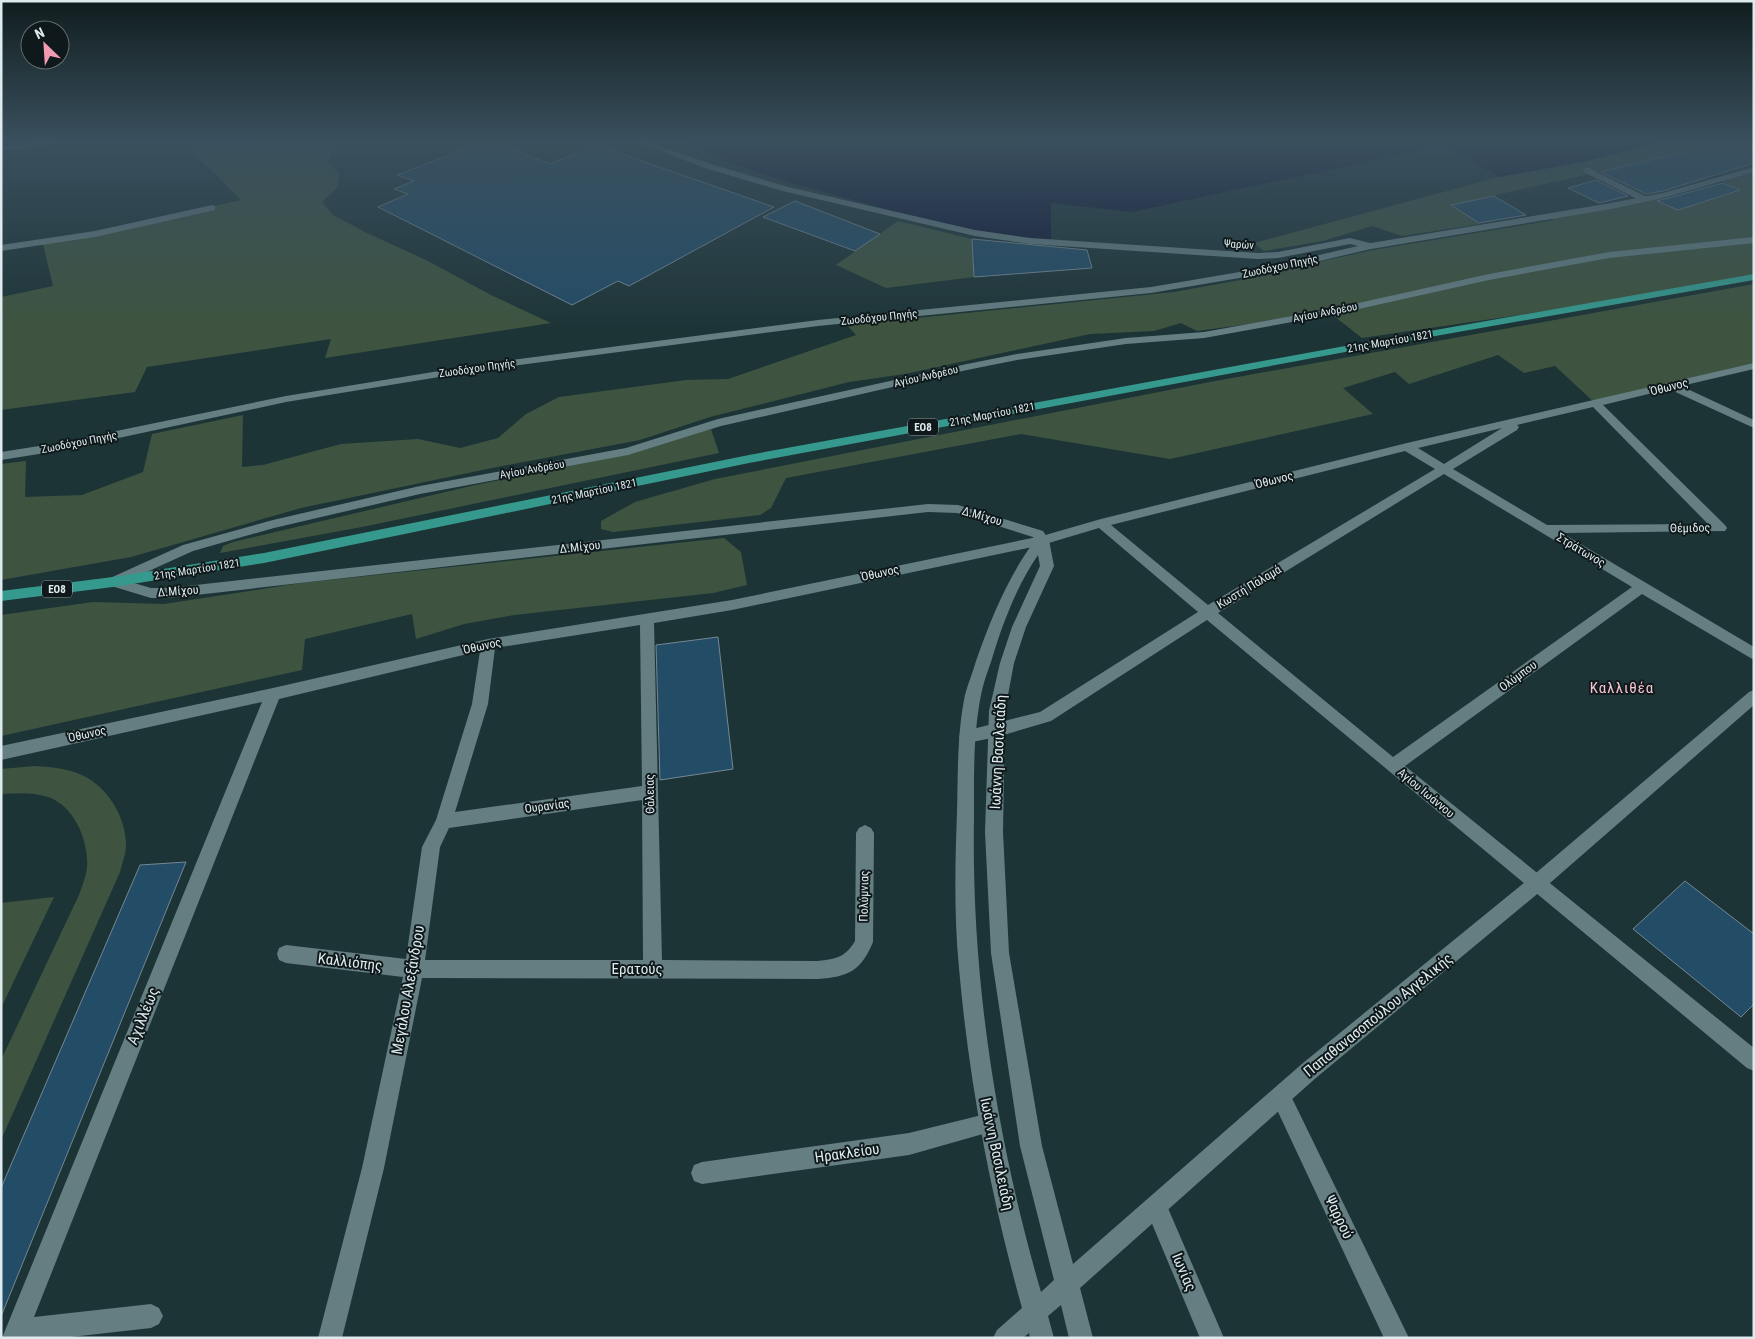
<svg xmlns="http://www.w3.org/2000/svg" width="1755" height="1339" font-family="'Roboto Condensed',sans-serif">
	<rect width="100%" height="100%" fill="#1d3437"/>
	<g fill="#3e5440">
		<path d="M203 141H341L334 149 328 163 339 173 338 187 322 202 333 215 365 232 428 261 491 295 551 323 325 358 331 339 147 367 135 392 1 410V297L53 286 42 240 130 225 241 200 189 148Z"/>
		<path d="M1666 141H1754V150L1730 141 1676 154 1721 173 1703 179 1655 159 1452 205 1480 224 1402 236 1372 226 1323 241 1264 251 1254 243 1499 177 1583 162Z"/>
		<path d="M1754 172V276L1696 289 1362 338 1325 309 1264 322 1197 331 1181 323 1154 331 1090 334 905 374 849 382 710 417 640 440 492 468 301 508 131 557 1 580V464L26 461 25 497 82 495 143 472 152 434 243 415 242 467 263 465 341 444 418 439 460 448 498 438 526 414 559 397 686 380 728 379 856 335 847 325 1174 292 1273 274 1272 273 1276 271 1373 250 1554 220 1550 217 1664 195 1661 203 1678 210 1741 190 1721 181Z"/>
		<path d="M898 221 972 239 974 277 886 288 836 265Z"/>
		<path d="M1754 284V366L1596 404 1555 366 1524 373 1498 355 1409 384 1395 372 1343 388 1373 414 1170 459 1021 434 786 478 771 508 760 515 613 532 601 529V521L635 502 715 479 1210 382Z"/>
		<path d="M711 429 719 453 362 527 220 553 223 546 233 542 471 486 628 454Z"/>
		<path d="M724 538 741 552 747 585 713 593 514 615 464 624 416 639 412 614 305 639 302 670 1 736V615L93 602 164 604 301 583Z"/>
		<path d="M35 766C49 767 63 768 77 773 105 783 126 815 126 845 126 854 122 863 120 872L1 1140V1060L79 895C82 886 86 877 87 868 89 842 75 806 48 797 33 792 17 793 1 794V769Z"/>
		<path d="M54 897 1 1008V903Z"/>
	</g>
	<path fill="#0f1637" d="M688 141H1666L1583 162 1499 177 1445 145 1132 212 1051 203V239C979 237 900 213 831 194 785 181 729 167 688 141Z"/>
	<g fill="#234c67" stroke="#758794">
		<path d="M485 141H493L550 164 596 145 774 207 629 286 618 281 572 305 378 207 408 194 394 189 414 181 397 175Z"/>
		<path d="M1730 141 1754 150V163L1663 191 1646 194 1601 172Z"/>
		<path d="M1596 180 1628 196 1599 203 1568 188Z"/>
		<path d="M1723 183 1740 190 1678 210 1657 201Z"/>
		<path d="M1494 196 1526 215 1479 223 1451 205Z"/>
		<path d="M795 201 880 234 855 251 763 217Z"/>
		<path d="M972 239 1087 250 1092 268 974 277Z"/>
		<path d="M718 637 733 769 660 780 656 645Z"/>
		<path d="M186 862 2 1314H1V1188L140 865Z"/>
		<path d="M1685 881 1754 934V1004L1741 1017 1633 929Z"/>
	</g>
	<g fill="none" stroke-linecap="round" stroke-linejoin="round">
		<g fill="#657e82" fill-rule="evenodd">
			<path d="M44 141H62L58 143 1 151V147Z"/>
			<path d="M634 141H645L711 164 788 187 975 230 1030 238 1258 253 1278 252 1350 238 1374 244 1376 246 1371 249 1350 244 1278 258 1258 259 1030 244 975 236 783 191 705 168Z"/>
			<path d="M1587 167 1647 197 1648 199 1647 201H1641L1584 172 1583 170Z"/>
			<path d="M212 205 215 206V210L95 237 1 251V245L95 231Z"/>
			<path d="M1754 237V243L1609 258 1489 280 1336 314 1204 338 1126 344 1017 360 967 370 721 426 628 455 420 494 274 528 193 551 118 585H108L106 582 108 579 183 545 273 520 420 486 626 448 718 419 967 364 1017 354 1126 338 1204 332 1336 308 1489 274 1609 252Z"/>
			<path d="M1754 363V369L1681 386 1754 420V428L1669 389 1603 405 1725 525 1727 528 1725 531 1562 533 1754 647V660L1642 594 1405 766 1754 1048V1071L1747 1068 1207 620 1051 721 997 737 967 743 961 742 959 737 961 732 1040 712 1198 612 1099 528 1042 545 732 610 654 623 662 960 818 961C836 959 846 957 855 941L856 833 859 828 865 825 871 828 874 833 873 942C861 971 848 977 818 979L422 978 384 1168 342 1338H318L362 1168 403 977 286 963 279 960 277 954 279 948 286 945 406 959 422 847 436 820 472 704 480 651 279 699 34 1317 151 1304 159 1308 163 1316 159 1324 151 1328 62 1338H2L262 702 1 760V746L273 688 488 639 732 600 1042 536 1101 519 1407 443ZM1593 407 1708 524 1547 525 1453 469 1517 430 1519 427 1517 425ZM1502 428 1444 464 1418 448ZM1405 451 1435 469 1208 605 1111 525ZM1444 474 1632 587 1393 757 1218 613ZM640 625 642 786 455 812 488 704 495 648ZM642 800 643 960H425L440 847 449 828Z"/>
			<path d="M1281 1087 1288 1090 1409 1338H1384L1271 1097 1274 1090Z"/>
			<path d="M990 1113 997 1116 1000 1123 997 1130 909 1155 702 1184 694 1181 691 1173 694 1165 702 1162 909 1133Z"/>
			<path d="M1156 1196 1164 1199 1224 1338H1200L1145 1207 1148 1199Z"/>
		</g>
		<g fill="#657e82" fill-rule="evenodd">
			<path d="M1754 167V172L1667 197 1611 209 1371 249 1263 274 1151 293 818 326 482 370 286 402 58 451 1 460V452L58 443 286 396 482 364 818 320 1151 287 1263 268 1371 243 1611 203 1663 193Z"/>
			<path d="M928 504 958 505 1043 531 1049 540 1054 566 1026 627 1014 663 1005 711 1003 832 1009 953 1042 1146 1073 1264 1303 1063 1530 878 1749 692 1754 690V705L1542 890 1317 1077 1080 1288 1093 1338H1069L1061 1305 1048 1316 1054 1338H1030L1029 1333 1023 1338H993L997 1330 1022 1308C991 1197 969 1083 959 968 954 917 955 865 957 813 958 774 957 733 965 695 968 683 973 672 976 661 991 618 1008 577 1035 540L1033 537 957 513 928 512 169 598H151L108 585 106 582 108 579 113 577 151 588H169ZM1038 555 1040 566 1012 627 1000 663 989 711 985 832 991 953 1020 1146 1054 1280 1041 1292C996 1137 971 977 974 816 974 776 973 735 981 695 983 684 987 673 991 662 1002 625 1016 587 1038 555Z"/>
		</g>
		<path fill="#36998d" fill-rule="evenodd" d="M1754 274V280L1356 350 749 463 264 563 113 587 1 601V591L113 577 264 553 749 455 1356 344Z"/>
	</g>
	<linearGradient id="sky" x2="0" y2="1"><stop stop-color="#101d1e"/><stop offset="0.43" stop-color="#3a505e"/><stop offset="1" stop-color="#3a505e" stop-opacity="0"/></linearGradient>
	<rect width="1755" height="328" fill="url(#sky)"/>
	<g text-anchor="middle" stroke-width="4" stroke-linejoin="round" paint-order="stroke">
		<g font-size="11" fill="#deebee" stroke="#0f191b">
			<text transform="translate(1239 244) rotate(4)" y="4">Ψαρών</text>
			<text transform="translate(1280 266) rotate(-12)" y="4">Ζωοδόχου Πηγής</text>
			<text transform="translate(1325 312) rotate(-11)" y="4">Αγίου Ανδρέου</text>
			<text transform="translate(879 317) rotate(-6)" y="4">Ζωοδόχου Πηγής</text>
			<text transform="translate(1390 341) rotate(-10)" y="4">21ης Μαρτίου 1821</text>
			<text transform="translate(477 368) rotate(-8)" y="4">Ζωοδόχου Πηγής</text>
			<text transform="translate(926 376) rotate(-13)" y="4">Αγίου Ανδρέου</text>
			<text transform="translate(992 414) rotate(-11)" y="4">21ης Μαρτίου 1821</text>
			<text transform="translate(79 442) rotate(-11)" y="4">Ζωοδόχου Πηγής</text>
			<text transform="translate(532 469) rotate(-10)" y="4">Αγίου Ανδρέου</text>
			<text transform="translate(594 491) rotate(-12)" y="4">21ης Μαρτίου 1821</text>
			<text transform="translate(197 569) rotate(-9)" y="4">21ης Μαρτίου 1821</text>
		</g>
		<g fill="#0f191b" stroke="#a0acaf" stroke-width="1">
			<rect x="908" y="418.5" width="30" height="17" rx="4"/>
			<rect x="42" y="580.5" width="30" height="17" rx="4"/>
		</g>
		<g font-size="11" font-weight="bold" fill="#deebee">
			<text x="923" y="431">ΕΟ8</text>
			<text x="57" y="593">ΕΟ8</text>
		</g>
		<g font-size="12" fill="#deebee" stroke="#0f191b">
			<text transform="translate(1669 387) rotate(-14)" y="4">Όθωνος</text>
			<text transform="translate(1274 480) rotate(-14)" y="4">Όθωνος</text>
			<text transform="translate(982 516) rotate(16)" y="4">Δ.Μίχου</text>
			<text transform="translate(1690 528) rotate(-1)" y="4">Θέμιδος</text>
			<text transform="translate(580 547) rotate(-6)" y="4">Δ.Μίχου</text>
			<text transform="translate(1581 550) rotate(31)" y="4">Στράτωνος</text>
			<text transform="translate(880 573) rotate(-12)" y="4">Όθωνος</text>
			<text transform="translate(1249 587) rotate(-31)" y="4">Κωστή Παλαμά</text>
			<text transform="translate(178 591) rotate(-4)" y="4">Δ.Μίχου</text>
			<text transform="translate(482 646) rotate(-12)" y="4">Όθωνος</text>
			<text transform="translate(1518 676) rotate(-36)" y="4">Ολύμπου</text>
			<text transform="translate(87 734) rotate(-12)" y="4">Όθωνος</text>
			<text transform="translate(1426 793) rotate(40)" y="4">Αγίου Ιωάννου</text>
			<text transform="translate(650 794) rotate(-91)" y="4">Θάλειας</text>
			<text transform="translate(547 806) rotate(-8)" y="4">Ουρανίας</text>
			<text transform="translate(864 896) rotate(-89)" y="4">Πολύμνιας</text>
		</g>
		<g font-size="15" letter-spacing="1" fill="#f6c3d0" stroke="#0f191b">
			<text x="1622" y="693">Καλλιθέα</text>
		</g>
		<g font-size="15" fill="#deebee" stroke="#0f191b">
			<text transform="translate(998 752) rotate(-87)" y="5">Ιωάννη Βασιλειάδη</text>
			<text transform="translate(350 962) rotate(7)" y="5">Καλλιόπης</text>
			<text x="637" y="974">Ερατούς</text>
			<text transform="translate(408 990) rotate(-80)" y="5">Μεγάλου Αλεξάνδρου</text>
			<text transform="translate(1378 1015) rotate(-39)" y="5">Παπαθανασοπούλου Αγγελικής</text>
			<text transform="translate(143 1016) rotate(-68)" y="5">Αχιλλέως</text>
			<text transform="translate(847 1153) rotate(-8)" y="5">Ηρακλείου</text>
			<text transform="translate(997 1154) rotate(78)" y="5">Ιωάννη Βασιλειάδη</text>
			<text transform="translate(1339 1217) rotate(64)" y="5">Ψαρρού</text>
			<text transform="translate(1184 1272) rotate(67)" y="5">Ιωνίας</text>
		</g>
	</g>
	<rect width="1755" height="1339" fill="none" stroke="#deebee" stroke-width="5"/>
	<g transform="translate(45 45) rotate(335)"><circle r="24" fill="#0f191b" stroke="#626d6f"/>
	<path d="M0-4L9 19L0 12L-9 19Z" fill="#f19ab1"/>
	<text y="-8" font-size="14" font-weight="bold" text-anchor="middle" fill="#deebee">N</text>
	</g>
</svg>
